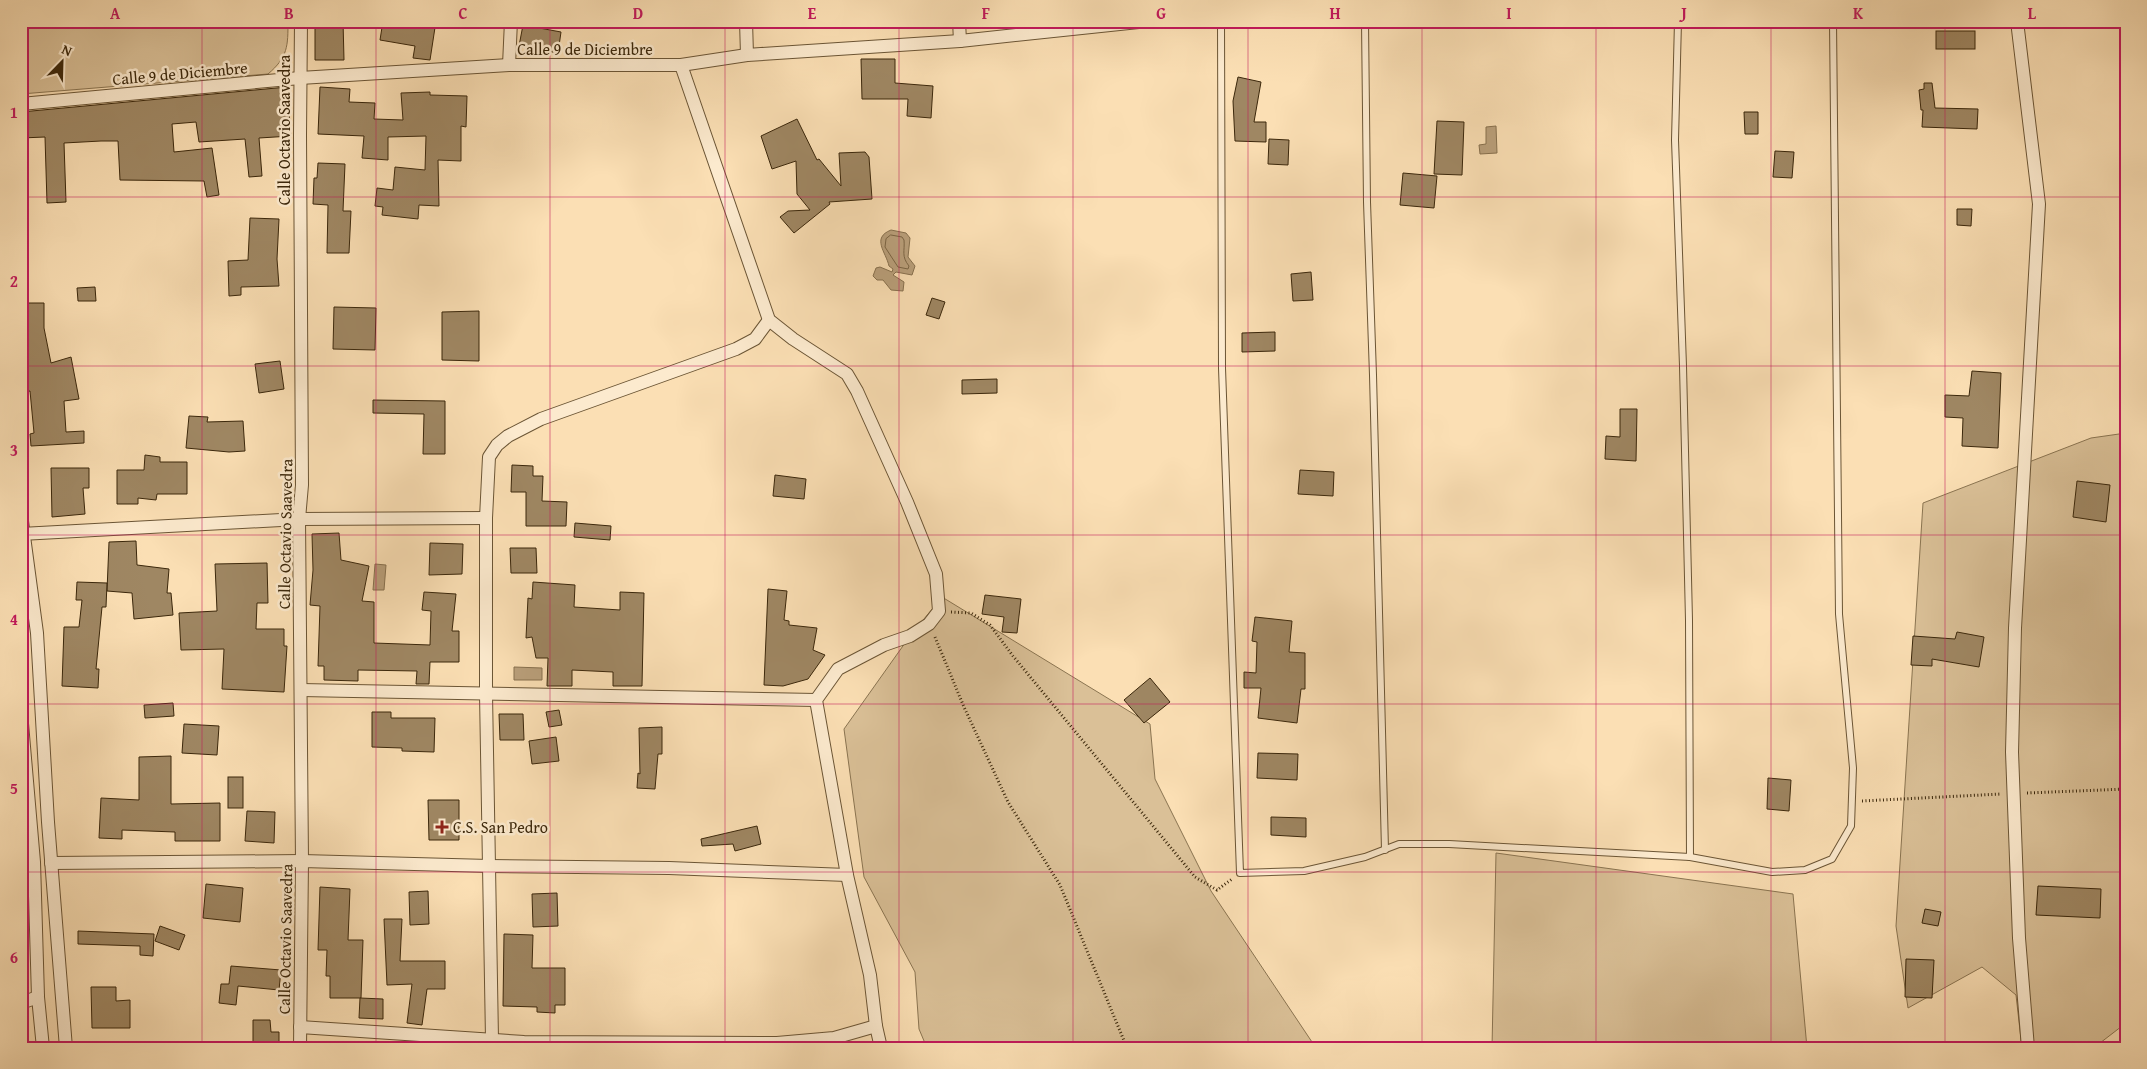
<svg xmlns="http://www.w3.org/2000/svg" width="2147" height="1069" font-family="'Gentium Book Plus',serif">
	<rect width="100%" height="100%" fill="#fbdfb4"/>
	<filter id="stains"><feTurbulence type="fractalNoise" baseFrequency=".004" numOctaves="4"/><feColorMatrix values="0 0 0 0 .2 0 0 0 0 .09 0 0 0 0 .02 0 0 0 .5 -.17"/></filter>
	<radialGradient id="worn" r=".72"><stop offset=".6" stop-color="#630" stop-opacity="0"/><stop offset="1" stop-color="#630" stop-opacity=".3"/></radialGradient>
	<g fill="#dac097" stroke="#8a7451">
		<path d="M21 21H288C288 46 288 57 268 74L21 94Z"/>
		<path d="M2126 433V1023L2100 1043 2098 1048H2022L2016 995 1982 967 1908 1008 1896 926 1923 503 2091 438Z"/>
		<path d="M942 597 1150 724 1155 779 1211 891 1316 1048H927L919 1029 915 972 864 877 844 729 910 636Z"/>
		<path d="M1496 853 1793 894 1807 1048H1492Z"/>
	</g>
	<g fill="#baa07b" stroke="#87704e">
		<path d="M1496 126 1497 153 1480 154 1479 145 1486 144V127Z"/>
		<path d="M891 230 906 233 910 238 908 257 915 266 912 275 896 272 893 275 904 282 903 291 891 290 883 280H877L873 276 876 268 880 267 892 272 893 269 889 266C886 252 871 238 891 230Z"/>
		<path d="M375 564 386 565 384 590H373Z"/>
		<path d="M514 667 542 668V680H514Z"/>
	</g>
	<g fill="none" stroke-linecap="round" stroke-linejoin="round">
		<path stroke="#7a6443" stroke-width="1" d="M891 235 902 237 904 240C905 251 901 256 909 266L908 269 898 267 885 247 886 239Z"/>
	</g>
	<g fill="#9f8763" stroke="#3b270b">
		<path d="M315 21H343L344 60H315Z"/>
		<path d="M383 21H436L430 60 413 58 415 46 380 40Z"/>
		<path d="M523 25 561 32 558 53 519 46Z"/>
		<rect x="1936" y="31" width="39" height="18"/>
		<path d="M861 59H895V83L933 86 931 118 907 116 908 99H862Z"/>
		<path d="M1238 77 1261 82 1254 122H1266V142L1235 141 1233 101Z"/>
		<path d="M1924 83H1932L1935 108 1978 109 1977 129 1922 127 1923 110H1921L1919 90 1924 89Z"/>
		<path d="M287 87 291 136 259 138 262 176 249 177 245 139 199 142 196 122 172 124 174 152 212 148 219 195 207 197 204 181 120 180 118 141H101L64 143 66 202 47 203 45 137 21 138V112Z"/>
		<path d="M320 87 350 89 349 102 375 103 374 119 403 120 401 93 430 92V95L467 96 466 127 461 126V161L438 160 439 206 419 205 418 219 382 215 383 207 375 206 377 188 393 190 395 167 425 170 426 136 388 137V160L362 158 364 136 318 134Z"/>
		<path d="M1744 112H1758V134H1745Z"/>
		<path d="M797 119 817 160 819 159 841 186 839 153 865 152 869 157 872 199 829 202 830 204 794 233 780 217 788 211 810 210 797 194 796 161 772 169 761 136Z"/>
		<path d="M1437 121 1464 122 1462 175 1434 174Z"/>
		<path d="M1269 139 1289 140 1288 165 1268 164Z"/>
		<path d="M1775 151 1794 152 1792 178 1773 177Z"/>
		<path d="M318 163 345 164 343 211H351L349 253H327L328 205 313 204 314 178H317Z"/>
		<path d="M1403 173 1437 176 1434 208 1400 205Z"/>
		<path d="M1957 209H1972L1971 226 1957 225Z"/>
		<path d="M250 218 279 219 277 259 279 286 241 287V295L229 296 228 261 248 260Z"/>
		<path d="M1311 272 1313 300 1293 301 1291 274Z"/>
		<path d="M95 287 96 301H78L77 288Z"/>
		<path d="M932 298 945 302 939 319 926 315Z"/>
		<path d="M21 303H44V328L51 363 71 357 79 399 64 401 66 432 84 431V443L31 446 30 434 34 433 30 391 21 392V372L24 371 21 354Z"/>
		<path d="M334 307 376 308 375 350 333 349Z"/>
		<path d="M479 311V361L442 360V312Z"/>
		<path d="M1275 332V351L1242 352V333Z"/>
		<path d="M280 361 284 389 259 393 255 364Z"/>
		<path d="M1972 371 2001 373 1998 448 1962 446 1963 418 1945 417V395L1969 396Z"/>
		<path d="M997 379V393L962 394V380Z"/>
		<path d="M373 400 445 401V454H423L424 414 373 413Z"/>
		<path d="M1620 409H1637L1636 461 1605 459 1606 436 1620 437Z"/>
		<path d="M189 416 208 417 207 422 243 421 245 451 229 452 186 448Z"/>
		<path d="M145 455 160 457V462H187V494H157L156 500 138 498V504H117V470H144Z"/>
		<path d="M512 465 533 466V476H543L542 501 567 502 566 526H526V492H511Z"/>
		<path d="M51 468H89V488H83L85 514 52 517Z"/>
		<path d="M1300 470 1334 472 1333 496 1298 494Z"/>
		<path d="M775 475 806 479 804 499 773 496Z"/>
		<path d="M2077 481 2110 485 2106 522 2073 517Z"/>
		<path d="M575 523 611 526 610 540 574 537Z"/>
		<path d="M339 533 341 560 369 566 362 601 374 602V643L430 645 431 611 422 610 424 592 456 594 452 631H459V662H430L429 684H416L417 671 358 670V681L324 680V666H318L320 606 310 605 313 570 312 534Z"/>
		<path d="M136 541 137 565 169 569 167 593H171L173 615 134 619 132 593 107 591 109 542Z"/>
		<path d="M430 543 463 544 462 574 429 575Z"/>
		<path d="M510 548H536L537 573H511Z"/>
		<path d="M267 563 268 603H257L256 629H284V646H287L284 692 222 689 224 649 181 650 179 613 217 611 215 564Z"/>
		<path d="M77 582 107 583 106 607H102L96 669H99L98 688 62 686 64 627H79L82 600H76Z"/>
		<path d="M533 582 575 585 574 607 620 610V592L644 593 642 686H613V672L572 670V686H547L548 658H536L532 637 526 638 528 598 532 599Z"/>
		<path d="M768 589 787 591 784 620 789 621V625L817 628 813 650 825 655 808 679 783 686 764 685Z"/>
		<path d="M985 595 1021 599 1017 633 1002 632 1004 617 982 614Z"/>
		<path d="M1255 617 1292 621 1289 652 1305 653V689H1301L1297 723 1258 718 1261 688H1244V672L1256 673 1257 642 1252 641Z"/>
		<path d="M1957 632 1984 637 1979 667 1932 659V666L1911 665 1913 636 1955 639Z"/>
		<path d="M1150 678 1170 702 1144 723 1124 700Z"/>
		<path d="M173 703 174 716 145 718 144 705Z"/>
		<path d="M559 710 562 725 549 727 546 712Z"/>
		<path d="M372 712H391V718H435L434 752 402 751V748L372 747Z"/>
		<path d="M499 714H523L524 740H500Z"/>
		<path d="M184 724 219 726 217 755 182 753Z"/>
		<path d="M662 727V754H658L655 789 637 788 638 773 640 774 639 728Z"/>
		<path d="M556 737 559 761 532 764 529 741Z"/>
		<path d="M1258 753 1298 754 1297 780 1257 778Z"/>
		<path d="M171 756V804L220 803V841H175V832L122 830V839L99 838 101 798 139 800V757Z"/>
		<rect x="228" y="777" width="15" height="31"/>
		<path d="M1768 778 1791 780 1789 811 1767 809Z"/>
		<path d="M428 800H459V840H429Z"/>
		<path d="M247 811 275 812 274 843 245 841Z"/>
		<path d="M1271 817 1306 818V837L1271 835Z"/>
		<path d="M757 826 761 844 735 851 733 844 702 846 701 839Z"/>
		<path d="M206 884 243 888 240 922 203 918Z"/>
		<path d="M2038 886 2101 889 2100 918 2036 915Z"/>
		<path d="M320 887 350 889 348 940H363L361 998H330V976H326L327 950H318Z"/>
		<path d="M428 891 429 924 410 925 409 892Z"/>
		<path d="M557 893 558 926 533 927 532 894Z"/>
		<path d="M1925 909 1941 912 1938 926 1922 923Z"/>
		<path d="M384 919H402L400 961H445V989H427L422 1025 407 1023 412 984 387 985Z"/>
		<path d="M160 926 185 935 179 950 155 941Z"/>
		<path d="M78 931 154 934 153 956 140 955V946L78 944Z"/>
		<path d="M504 934 533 935 532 968H565V1005H555V1013L537 1012V1007L503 1006Z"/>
		<path d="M1906 959 1934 960 1932 998 1905 997Z"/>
		<path d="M231 966 281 970 279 990 238 986 236 1005 219 1003 221 984H229Z"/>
		<path d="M91 987H116V1001L130 1000V1028H92Z"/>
		<path d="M360 998 383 999V1019L359 1018Z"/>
		<path d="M253 1020H270L271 1032H279V1048H253Z"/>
	</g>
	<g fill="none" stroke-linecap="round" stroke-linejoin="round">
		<defs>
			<g id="lane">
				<path d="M1221 21 1222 368 1240 873 1304 871 1365 857 1399 844H1449L1690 857 1772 872 1805 870 1832 859 1851 826 1853 768 1839 614 1833 21"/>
				<path d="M1365 21 1367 202 1373 375 1385 850"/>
				<path d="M1678 21 1675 140 1683 366 1689 620 1690 857"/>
			</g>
			<g id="street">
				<path d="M746 21 747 55"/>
				<path d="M959 21 960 41"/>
				<path d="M2017 21 2039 204 2015 628 2012 752 2019 938 2028 1048"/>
				<path d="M509 65 511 21"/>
				<path d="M681 65 769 320 793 339 847 374 857 391 907 502 936 574 939 611 929 624 910 636 884 645 838 669 816 700 847 875 870 975 876 1026 881 1048"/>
				<path d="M21 104 300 78 509 65H681L747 55 960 41 1148 21"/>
				<path d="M21 514 37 633 48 822 66 1048"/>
				<path d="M21 534 299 519 486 518"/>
				<path d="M301 690 816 700"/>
				<path d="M21 712 34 862 38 997 43 1048"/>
				<path d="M51 863 302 861 489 866 669 868 847 875"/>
				<path d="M21 1003 38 997"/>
				<path d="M300 1027 524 1042 777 1043 834 1038 876 1026"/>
				<path d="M492 1039 486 694V518L489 457 497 445 508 436 541 419 736 349 755 339 769 320"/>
				<path d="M300 1048 302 861 299 519 302 485 300 135 301 21"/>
			</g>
		</defs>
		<use href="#lane" stroke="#6b5535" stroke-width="8"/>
		<use href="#street" stroke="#6b5535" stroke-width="14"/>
		<g stroke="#3b270b" stroke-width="3" stroke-dasharray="1 2.5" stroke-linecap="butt">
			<path d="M951 612 971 613 990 625 1013 656 1195 877 1217 890 1232 879"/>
			<path d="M935 637 964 707 1008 802 1060 885 1127 1048"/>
			<path d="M2027 793 2126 789"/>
			<path d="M1862 801 2001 794"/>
		</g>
		<use href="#lane" stroke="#fceace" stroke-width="6"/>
		<use href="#street" stroke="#fceace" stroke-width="12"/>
	</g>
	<path fill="none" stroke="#c2185b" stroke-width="1" stroke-opacity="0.55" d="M202 21V1048M376 21V1048M550 21V1048M725 21V1048M899 21V1048M1073 21V1048M1248 21V1048M1422 21V1048M1596 21V1048M1771 21V1048M1945 21V1048M21 197H2126M21 366H2126M21 535H2126M21 704H2126M21 872H2126"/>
	<path fill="#8f2418" stroke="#fceace" stroke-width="2" d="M439.5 819.5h5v5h5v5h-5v5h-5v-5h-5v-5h5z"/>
	<g text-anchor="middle" stroke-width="5" stroke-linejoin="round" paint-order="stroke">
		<g font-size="16" fill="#3b270b" stroke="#fceace">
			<text x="585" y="55">Calle 9 de Diciembre</text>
			<text transform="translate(180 73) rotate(-5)" y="6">Calle 9 de Diciembre</text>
			<text transform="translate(284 130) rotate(-90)" y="6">Calle Octavio Saavedra</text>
			<text transform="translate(285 534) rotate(-89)" y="6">Calle Octavio Saavedra</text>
			<text transform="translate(285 939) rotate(-89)" y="6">Calle Octavio Saavedra</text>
		</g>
		<g font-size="16" fill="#3b270b" stroke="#fceace" text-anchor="start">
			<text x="453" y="833">C.S. San Pedro</text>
		</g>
	</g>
	<rect width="2147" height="1069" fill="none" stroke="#fbdfb4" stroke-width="55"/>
	<g transform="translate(62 62) rotate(23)" stroke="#fceace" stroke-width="4" paint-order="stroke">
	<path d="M0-4L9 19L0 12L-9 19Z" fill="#3b270b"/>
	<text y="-8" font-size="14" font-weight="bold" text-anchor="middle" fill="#3b270b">N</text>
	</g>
	<rect x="28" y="28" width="2092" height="1014" fill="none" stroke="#c2185b" stroke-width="2"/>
	<g font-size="16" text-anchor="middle" font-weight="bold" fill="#c2185b">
		<text x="115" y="19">A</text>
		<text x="289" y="19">B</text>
		<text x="463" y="19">C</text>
		<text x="638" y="19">D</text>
		<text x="812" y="19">E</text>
		<text x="986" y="19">F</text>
		<text x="1161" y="19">G</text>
		<text x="1335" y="19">H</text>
		<text x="1509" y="19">I</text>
		<text x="1684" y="19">J</text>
		<text x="1858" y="19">K</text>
		<text x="2032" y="19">L</text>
		<text x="14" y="118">1</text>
		<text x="14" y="287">2</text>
		<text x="14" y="456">3</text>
		<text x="14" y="625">4</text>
		<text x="14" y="794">5</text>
		<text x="14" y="963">6</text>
	</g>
	<rect width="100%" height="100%" filter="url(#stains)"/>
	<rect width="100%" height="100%" fill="url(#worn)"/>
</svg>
